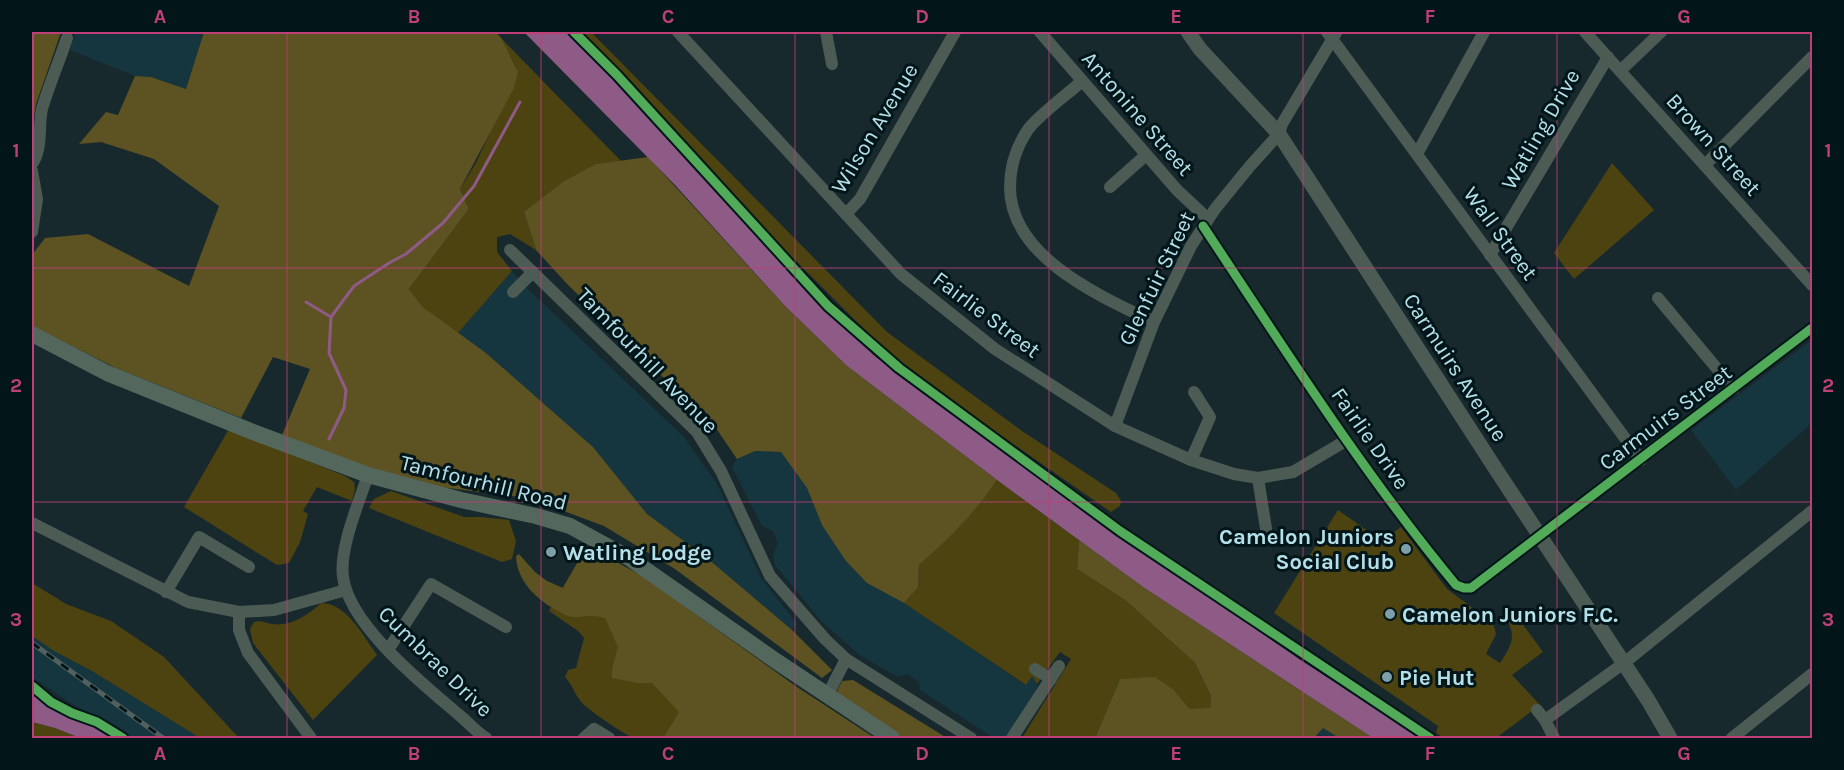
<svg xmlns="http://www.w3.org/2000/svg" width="1844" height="770" font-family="Karla,sans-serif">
	<rect width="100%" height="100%" fill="#18292e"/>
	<g fill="#15363e">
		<path d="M76 32H204L186 89 151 77 135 76 70 50Z"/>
		<path d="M512 271 528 289 684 437 717 484 761 578 797 624 792 630 707 558 647 514 593 447 486 353 458 333Z"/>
		<path d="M1812 340V423L1736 490 1691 430Z"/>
		<path d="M755 451 781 452 807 488 822 525 867 583 904 603 1025 685 1032 675 1037 684V693L1006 738H994L920 690 919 682 907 674 898 677 861 656 822 622 775 565 773 555 778 543 773 531 762 526 732 467 737 459Z"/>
		<path d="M32 636 54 651 92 671 200 738H130L110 724 69 702 32 677Z"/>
		<path d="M1323 728 1339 738H1314Z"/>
	</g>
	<g fill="#4d4311">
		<path d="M577 32H591L887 332 1022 431 1116 493 1121 501 1120 506 1111 512 944 396 879 344 763 228 702 159Z"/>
		<path d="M502 39 621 161 596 164 524 212 536 250 510 234 497 237V252L512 271 458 333 423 307 409 289 469 209 460 189 476 163 518 72Z"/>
		<path d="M1612 163 1654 210 1574 279 1554 253Z"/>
		<path d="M229 429 345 476 354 482 355 489 352 501 317 487 303 511 308 514 300 542 289 563 277 565 184 507Z"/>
		<path d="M997 480 1079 540 1077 569 1125 600 1195 663 1211 696 1210 709H1190L1174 690 1120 679 1095 738H1022L1071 659 1060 652 1037 684 1032 676 1026 685 904 603 918 588 919 565C949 539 974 513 997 480Z"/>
		<path d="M391 491 464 517H481L509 520 516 541 512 559 502 562 369 508 374 499Z"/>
		<path d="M1338 510 1382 541 1401 527 1447 589 1493 623 1496 634 1486 654 1500 663C1514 642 1517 634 1502 612L1510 607 1543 652 1512 675 1540 705 1496 738H1444L1436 733 1438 726 1274 613Z"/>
		<path d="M587 546 642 576 726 637 663 738C654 738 642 741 634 738 625 735 590 711 583 704 575 696 573 685 565 677L568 670 576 668 584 638 578 631 549 611Z"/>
		<path d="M32 583 66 604 111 621 164 657 239 738H200L92 671 54 651 32 636Z"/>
		<path d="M321 603C347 603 363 636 377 655L313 720 253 643 250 629 254 622C261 620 265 623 272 624 291 627 308 615 321 603Z"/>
		<path d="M32 722 55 728 80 738H32Z"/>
	</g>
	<g fill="#5d5222">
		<path d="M32 32H61L36 104 32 131Z"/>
		<path d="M204 32H496L502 39 518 72 514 88 460 189 469 209 409 289 423 307 486 353 593 447 647 514 707 558 792 630 832 670 822 678 675 569 604 526 529 498 440 487 383 473 282 435 310 369 273 357 241 418 116 368 32 326V255L45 238 88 234 189 286 219 206 154 159 101 142 79 144 106 112 118 115 135 76 151 77 186 89Z"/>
		<path d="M648 157 785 306 847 366 997 480C975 513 949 539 919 565L918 588 904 603 867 583 846 561 822 525 807 488 781 452 755 451 737 459 705 412 663 377 569 286 536 250 524 212 563 182 596 164Z"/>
		<path d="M1079 540 1143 587 1373 738H1339L1323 728 1314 738H1095L1120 679 1155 677 1174 690 1190 709 1210 708 1211 696 1195 663 1125 600 1077 569Z"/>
		<path d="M587 546 642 576 797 687 875 738H663L679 712 652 683H638L612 678V669L618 647 605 618C591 614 586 617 573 617 569 617 564 614 560 612 538 601 517 582 516 556L519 554 535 572 547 581 563 588Z"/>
		<path d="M853 680 947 738H900L845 702 837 691 842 681Z"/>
	</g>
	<g fill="#8d5b85">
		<path d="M524 32H565L645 112 836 321 876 357 1129 541 1299 659 1421 738H1373L1143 587 997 480 847 366 785 306 674 184Z"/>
		<path d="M32 692 56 711 92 724 115 738H80L55 728 32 722Z"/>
	</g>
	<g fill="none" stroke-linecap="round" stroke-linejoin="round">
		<g stroke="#8d5b85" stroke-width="3">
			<path d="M306 302 331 317"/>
			<path d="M329 439 344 408 346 390 329 353 331 317 354 286 389 263 406 254 443 223 474 186 520 102"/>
		</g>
		<g stroke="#4c5c54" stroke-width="12">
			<path d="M678 32 901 274 995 349 1115 426 1191 460 1234 474 1258 478 1293 472 1347 440"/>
			<path d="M826 32 832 64"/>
			<path d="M1040 32 1177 190 1208 219"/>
			<path d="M1327 32 1641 460"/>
			<path d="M1585 32 1812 285"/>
			<path d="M1620 71 1661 32"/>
			<path d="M1082 81C1068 94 1036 117 1027 131 1016 148 1010 166 1010 187 1010 257 1100 296 1154 322"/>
			<path d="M1417 154 1484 32"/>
			<path d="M32 164C43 148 38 127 42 109 49 85 59 62 67 38"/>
			<path d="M1705 165 1812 57"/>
			<path d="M32 171 37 199 32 232"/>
			<path d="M1110 187 1146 155"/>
			<path d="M846 214 860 199 955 32"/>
			<path d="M1203 226C1284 348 1363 473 1456 585L1464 588H1471L1812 328"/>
			<path d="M510 250 697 432 721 471 770 576 825 639 846 659 971 738"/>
			<path d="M1490 255 1608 57"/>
			<path d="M513 292 533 272"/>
			<path d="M1658 298 1734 389"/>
			<path d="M1115 426 1154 322 1191 246 1215 209 1250 166 1279 134 1282 124 1336 33"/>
			<path d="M1191 460 1210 417 1194 392"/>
			<path d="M368 475C359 502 339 549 343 577 349 625 423 684 458 714 468 722 476 732 486 738"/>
			<path d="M1258 478 1267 535"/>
			<path d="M32 523 188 602 239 612 274 610 346 590"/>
			<path d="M166 592 199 537 249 567"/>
			<path d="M239 612V630L248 653 311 738"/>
			<path d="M388 650 431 584 506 627"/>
			<path d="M1035 669 1051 679"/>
			<path d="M827 696 846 659"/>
			<path d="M1537 710 1545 720 1624 663 1812 511"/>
			<path d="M1545 720 1554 738"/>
			<path d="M584 738 594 729 609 738"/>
			<path d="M1012 738 1059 666"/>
			<path d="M1732 738 1812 674"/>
		</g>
		<path stroke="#4c5c54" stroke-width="15" d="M1188 32 1200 49 1279 134 1497 471 1648 700 1670 738"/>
		<path stroke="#53675d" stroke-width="16" d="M32 334 107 373 253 432 368 475 461 500 536 516 570 526 629 558 776 661 892 738"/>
		<defs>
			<path id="rail" d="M32 643 163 738"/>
		</defs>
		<use href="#rail" stroke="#52615f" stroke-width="5"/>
		<use href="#rail" stroke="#02161a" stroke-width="3" stroke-dasharray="9" stroke-linecap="butt"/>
		<defs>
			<g id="cycleway">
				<path d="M574 32 617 75 828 306 899 368 1120 531 1430 738"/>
				<path d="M1203 226C1284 348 1363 473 1456 585L1464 588H1471L1812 328"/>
				<path d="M32 686 51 702 72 713 97 722 123 738"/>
			</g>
		</defs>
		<use href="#cycleway" stroke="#02161a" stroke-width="13"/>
		<use href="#cycleway" stroke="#51ab58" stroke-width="9"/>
	</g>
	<path fill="none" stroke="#bf4078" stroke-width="1.5" stroke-opacity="0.55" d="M287 32V738M541 32V738M795 32V738M1049 32V738M1303 32V738M1557 32V738M32 268H1812M32 502H1812"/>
	<g fill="#7da0a8" stroke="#02161a" stroke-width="2">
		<circle cx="1406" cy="549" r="6"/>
		<circle cx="551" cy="552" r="6"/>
		<circle cx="1390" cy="614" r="6"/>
		<circle cx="1387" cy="677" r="6"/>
	</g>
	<g text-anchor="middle" stroke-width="6" stroke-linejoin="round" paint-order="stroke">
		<g font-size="22" fill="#b4e0ea" stroke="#02161a">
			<text transform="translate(1138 113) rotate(49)" y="8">Antonine Street</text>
			<text transform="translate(874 128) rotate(-59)" y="8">Wilson Avenue</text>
			<text transform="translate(1540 129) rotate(-60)" y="8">Watling Drive</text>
			<text transform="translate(1714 144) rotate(48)" y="8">Brown Street</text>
			<text transform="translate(1501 233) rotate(54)" y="8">Wall Street</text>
			<text transform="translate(1156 278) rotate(-64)" y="8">Glenfuir Street</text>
			<text transform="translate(987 314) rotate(37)" y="8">Fairlie Street</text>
			<text transform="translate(648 360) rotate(46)" y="8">Tamfourhill Avenue</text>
			<text transform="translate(1456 367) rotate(57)" y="8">Carmuirs Avenue</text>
			<text transform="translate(1665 417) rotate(-37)" y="8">Carmuirs Street</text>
			<text transform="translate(1371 438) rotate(55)" y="8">Fairlie Drive</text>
			<text transform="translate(484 482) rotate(14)" y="8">Tamfourhill Road</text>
			<text transform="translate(436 661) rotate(44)" y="8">Cumbrae Drive</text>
		</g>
		<g font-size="22" font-weight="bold" fill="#b4e0ea" stroke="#02161a" text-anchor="start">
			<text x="1394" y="544" text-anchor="end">Camelon Juniors<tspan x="1394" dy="25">Social Club</tspan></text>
			<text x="563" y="560">Watling Lodge</text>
			<text x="1402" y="622">Camelon Juniors F.C.</text>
			<text x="1399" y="685">Pie Hut</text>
		</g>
	</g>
	<rect width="1844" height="770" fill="none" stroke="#02161a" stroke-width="66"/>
	<rect x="33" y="33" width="1778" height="704" fill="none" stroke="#bf4078" stroke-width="2"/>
	<g font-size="20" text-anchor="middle" font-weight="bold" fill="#bf4078">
		<text x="160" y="23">A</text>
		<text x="414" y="23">B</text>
		<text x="668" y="23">C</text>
		<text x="922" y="23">D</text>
		<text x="1176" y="23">E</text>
		<text x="1430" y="23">F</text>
		<text x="1684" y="23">G</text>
		<text x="16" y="157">1</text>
		<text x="1828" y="157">1</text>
		<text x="16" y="392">2</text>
		<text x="1828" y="392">2</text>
		<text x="16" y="626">3</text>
		<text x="1828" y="626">3</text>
		<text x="160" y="760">A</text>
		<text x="414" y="760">B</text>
		<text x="668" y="760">C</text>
		<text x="922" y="760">D</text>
		<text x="1176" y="760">E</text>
		<text x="1430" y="760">F</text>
		<text x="1684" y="760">G</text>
	</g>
</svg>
